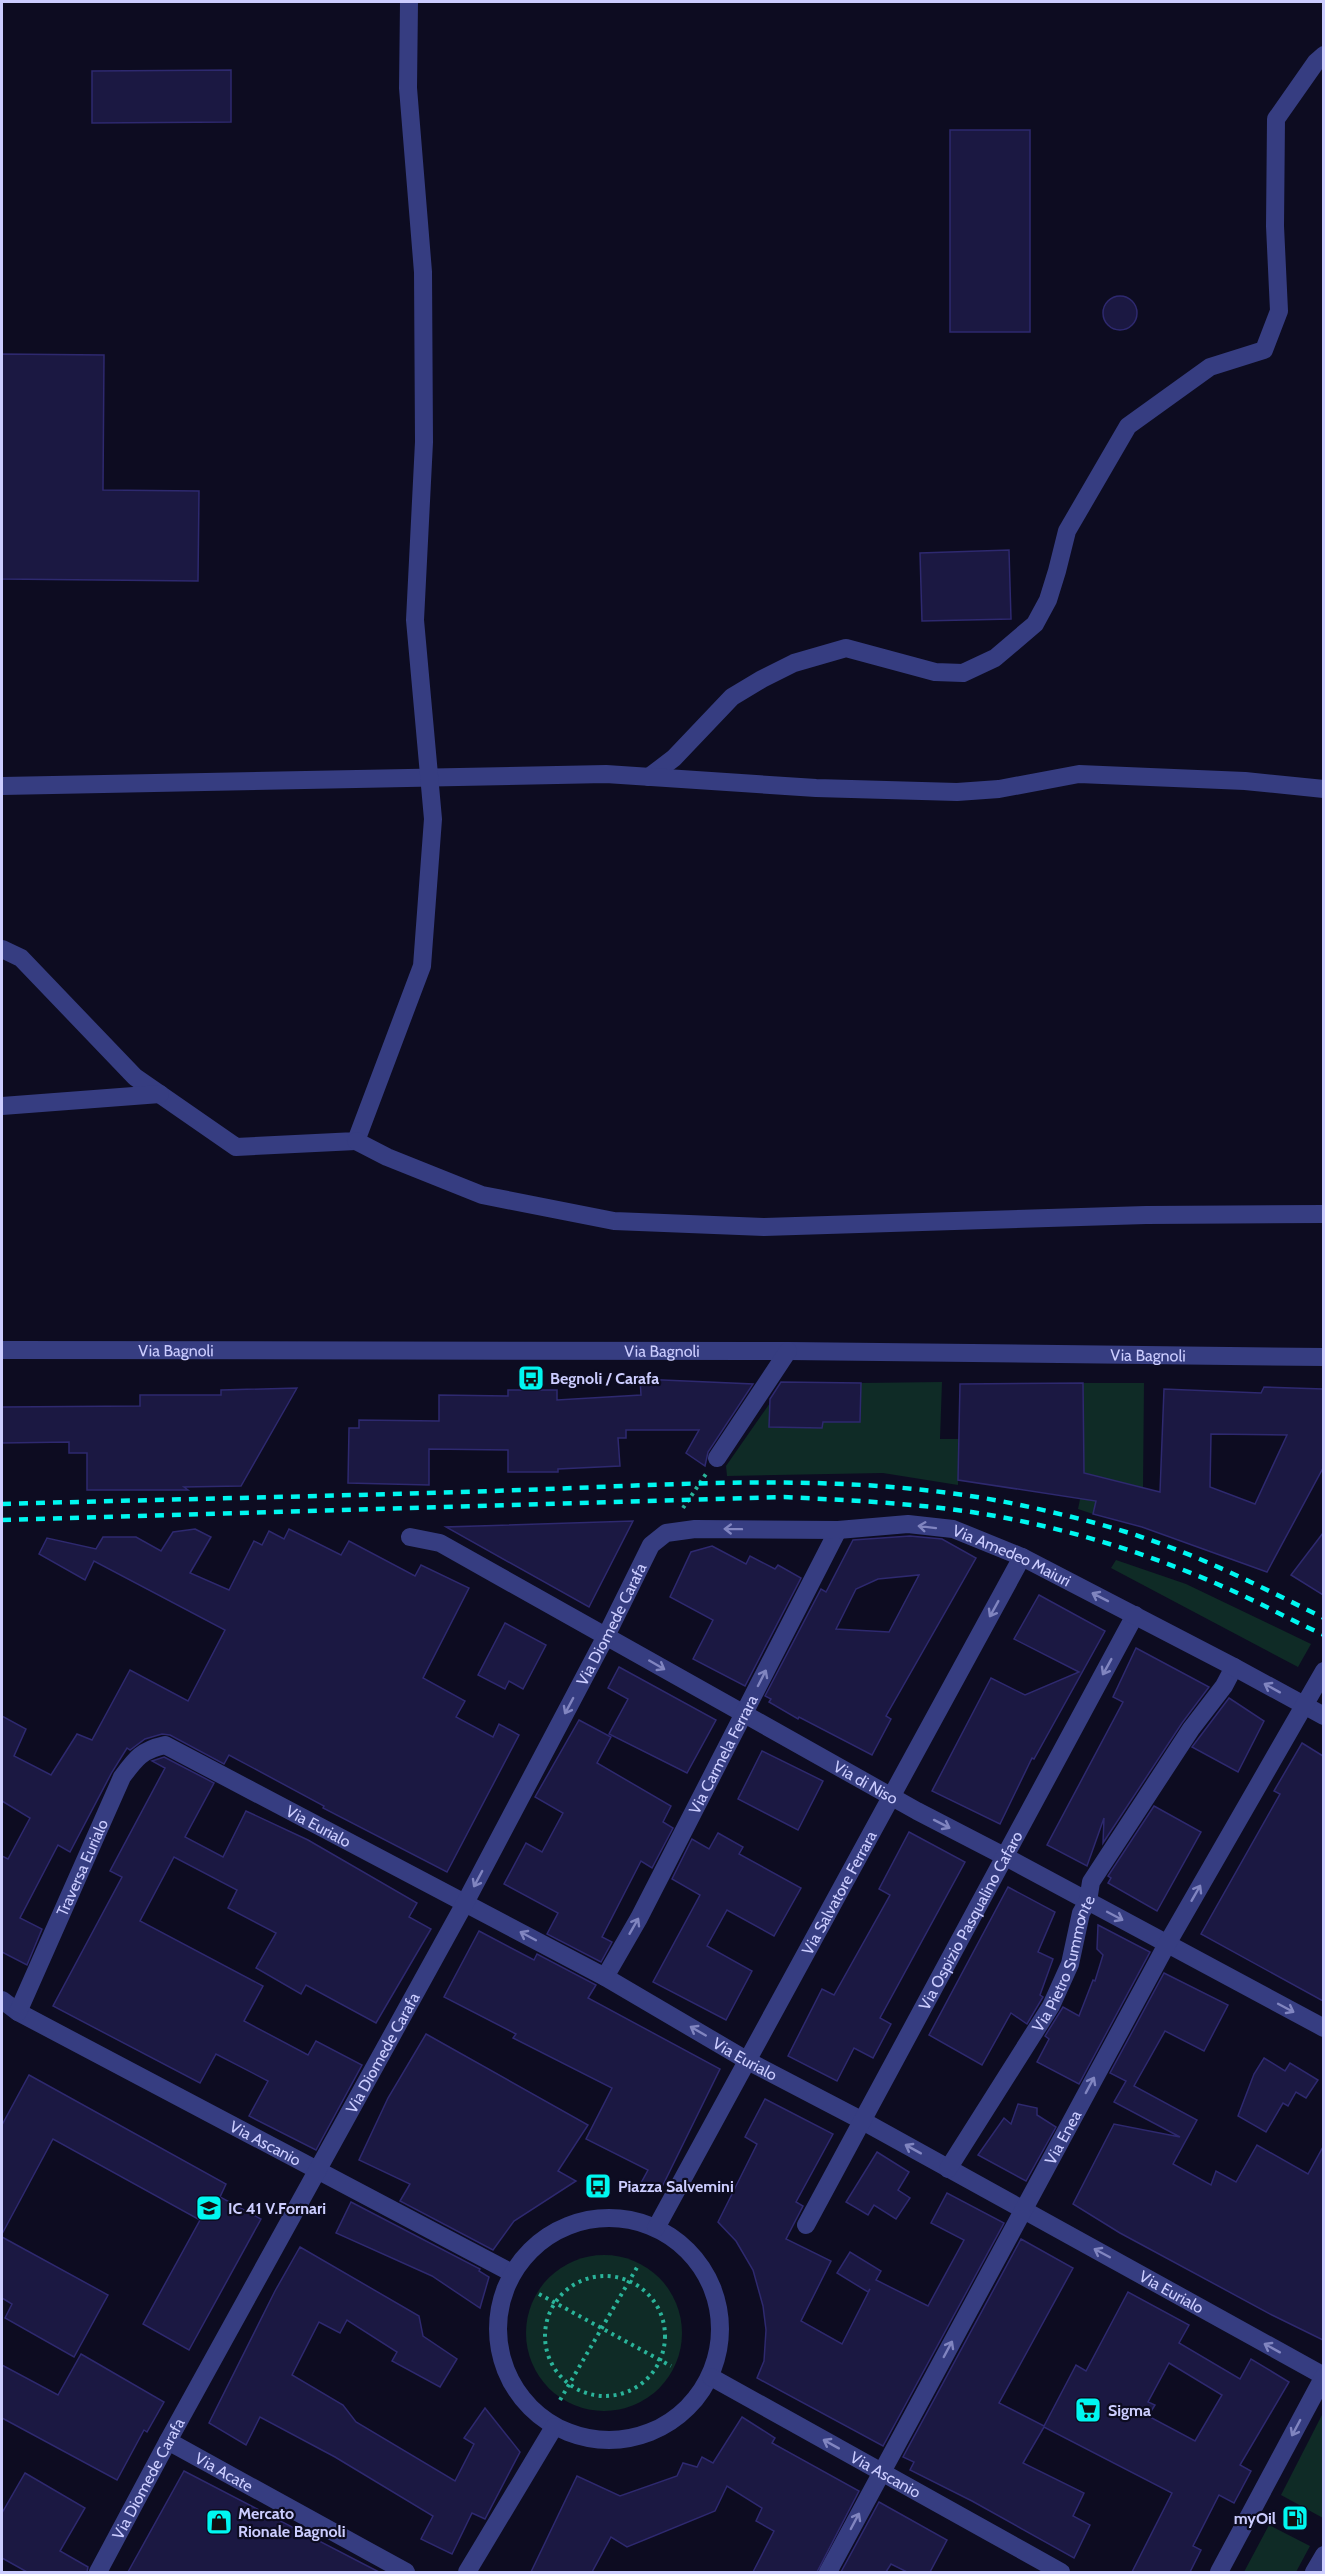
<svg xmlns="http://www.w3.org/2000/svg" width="1325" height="2574" font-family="Cabin,sans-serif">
	<rect width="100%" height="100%" fill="#0d0c21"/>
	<g fill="#0f2b26">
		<path d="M942 1382 940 1439H959L958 1485 883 1473 727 1476 726 1466 770 1403V1427L822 1428 823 1422H860L861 1383Z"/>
		<path d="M1083 1383H1144L1143 1488 1102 1478 1093 1514 1078 1509 1084 1480Z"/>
		<path d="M1116 1560 1186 1584 1311 1644 1298 1667 1111 1568Z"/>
		<circle cx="604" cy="2333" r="78"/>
		<path d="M1323 2413 1324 2518H1323L1281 2495Z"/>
		<path d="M1269 2525 1310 2546 1296 2572H1244Z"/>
	</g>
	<g fill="#1b1842" stroke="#2e296f" stroke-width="1.5" fill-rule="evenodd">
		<path d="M231 70V122L92 123V71Z"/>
		<rect x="950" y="130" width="80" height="202"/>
		<circle cx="1120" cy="313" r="17"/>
		<path d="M2 354 104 355 103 490 199 491 198 581 2 579Z"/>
		<path d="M1009 550 1011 619 922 621 920 553Z"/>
		<path d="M640 1379 753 1384 708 1452 705 1466 686 1453 699 1430H626V1438H618L620 1466 558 1469V1472H508V1450L429 1449V1485L348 1483 349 1428H359V1420L439 1421V1395L508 1396V1390H557V1400L641 1395Z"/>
		<path d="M781 1382 861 1383 860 1422H823L822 1428 769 1427 770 1399Z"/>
		<path d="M1083 1383 1084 1473 1160 1492 1164 1389 1261 1393 1264 1387 1323 1389V1468L1267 1572 1142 1527 1093 1514 1096 1501 958 1480 960 1384ZM1211 1434 1287 1435 1255 1504 1210 1487Z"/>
		<path d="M297 1388 241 1486 184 1487 188 1490H87V1453H69V1442L2 1443V1407L140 1406V1395H221V1390Z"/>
		<path d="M633 1521 589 1607 446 1527Z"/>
		<path d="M195 1529 211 1537 190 1573 229 1590 254 1541 262 1545 269 1531 284 1539 289 1529 341 1555 349 1541 415 1576 421 1565 469 1588 423 1678 465 1701 456 1717 493 1737 499 1724 519 1735 447 1872 323 1808 324 1806 229 1755 224 1764 170 1735 162 1734 145 1739 130 1750 127 1748 112 1772 70 1852 58 1845 20 1918 42 1929 27 1965 2 1952V1954V1856L8 1859 30 1818 2 1801V1716L26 1729 14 1756 51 1775 77 1734 92 1740 130 1670 188 1701 225 1630 94 1561 85 1580 39 1554 47 1538 96 1549 103 1537H136L161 1551 173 1532Z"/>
		<path d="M1323 1533V1595L1291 1575Z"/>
		<path d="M910 1536 942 1539 976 1558 886 1716 891 1719 872 1755 799 1717 798 1719 769 1702 771 1699 765 1696 821 1589 826 1592 853 1540ZM919 1575 889 1632 836 1629 856 1589 878 1579Z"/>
		<path d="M712 1546 746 1564 750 1556 775 1569 778 1565 801 1578 745 1686 693 1659 713 1620 670 1597 691 1552Z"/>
		<path d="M1039 1595 1105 1631 1034 1759 1032 1758 1000 1824 932 1791 991 1678 1025 1695 1079 1672 1014 1639Z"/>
		<path d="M505 1623 546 1645 523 1689 509 1681 505 1689 478 1675Z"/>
		<path d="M1136 1648 1209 1687 1182 1723 1103 1843 1104 1818 1087 1866 1047 1845 1123 1702 1113 1697Z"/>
		<path d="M619 1667 716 1720 687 1773 609 1734 628 1699 608 1688Z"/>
		<path d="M1229 1698 1264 1721 1238 1772 1192 1747Z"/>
		<path d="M579 1720 611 1737 597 1763 671 1806 663 1822 673 1828 652 1868 641 1861 602 1937 612 1942 601 1962 547 1934 558 1913 504 1884 526 1843 542 1852 563 1813 535 1797Z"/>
		<path d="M1302 1743 1323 1756V2001L1201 1934 1280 1794 1274 1791Z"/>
		<path d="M762 1751 823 1781 798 1830 738 1799Z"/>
		<path d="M164 1757 214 1783 185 1837 223 1857 246 1811 308 1840 417 1903 409 1917 431 1929 376 2023 306 1985 301 1994 256 1968 276 1933 228 1908 237 1890 174 1857 140 1921 263 1986 244 2021 308 2055 316 2041 362 2065 316 2150 249 2116 268 2081 216 2054 200 2083 53 2006 122 1877 110 1871 165 1768 152 1761Z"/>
		<path d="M1154 1806 1201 1832 1157 1911 1108 1883 1111 1878 1108 1876Z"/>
		<path d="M909 1832 965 1862 880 2018 891 2024 873 2058 854 2048 837 2081 788 2056 822 1989 834 1995 890 1895 879 1889Z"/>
		<path d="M718 1833 743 1847 739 1854 801 1888 774 1936 727 1910 707 1946 752 1971 726 2020 653 1982 700 1895 672 1879 692 1839 709 1849Z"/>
		<path d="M1008 1887 1055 1912 1038 1952 1053 1959 1040 1995 1043 1997 1027 2024 1011 2013 982 2065 929 2035Z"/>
		<path d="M1098 1925 1150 1952 1079 2084 1037 2062 1049 2039 1045 2036 1063 2007 1079 2016 1093 1980 1095 1981 1103 1955 1097 1949Z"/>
		<path d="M479 1931 534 1960 537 1954 596 1985 588 1998 720 2069 659 2193 641 2183 648 2170 586 2139 612 2088 513 2038 516 2034 444 1997Z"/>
		<path d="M1164 1973 1228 2005 1204 2051 1165 2031 1134 2086 1197 2120 1173 2164 1211 2185 1216 2171 1236 2182 1257 2145 1308 2174 1323 2147V2340L1272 2315 1120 2233 1073 2204 1114 2124 1180 2137 1114 2102 1126 2081 1110 2073Z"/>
		<path d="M426 2034 588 2125 558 2171 576 2181 514 2221 493 2250 400 2201 410 2184 359 2160 388 2098Z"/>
		<path d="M1264 2058 1285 2071 1290 2063 1318 2080 1306 2098 1296 2092 1288 2106 1283 2103 1266 2132 1238 2116 1254 2074Z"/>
		<path d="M29 2075 226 2184 220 2197 261 2219 189 2350 143 2324 200 2220 53 2139 2 2234V2125Z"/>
		<path d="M765 2099 833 2134 796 2202 803 2206 786 2239 831 2261 801 2321 842 2344 870 2289 868 2292 837 2273 850 2252 881 2271 876 2280 928 2306 964 2240 931 2223 947 2193 1004 2223 883 2446 757 2378 764 2361 766 2330 763 2306 753 2270 736 2241 718 2222 757 2144 745 2137Z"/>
		<path d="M1018 2104 1037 2108V2115L1056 2127 1026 2181 978 2155 1004 2118 1011 2124Z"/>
		<path d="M877 2152 909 2172 898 2190 910 2198 896 2219 874 2205 868 2215 846 2202Z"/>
		<path d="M351 2202 480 2269 479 2271 489 2277 480 2308 432 2276 336 2233Z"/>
		<path d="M2 2237 108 2295 74 2357 5 2318 12 2304 2 2298Z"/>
		<path d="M1021 2239 1073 2268 999 2403 1044 2426 1076 2365 1086 2371 1128 2292 1189 2325 1179 2343 1240 2379 1251 2359 1289 2382 1240 2465 1251 2471 1234 2503 1219 2495 1193 2546 1201 2550 1190 2572H1132L1172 2493 1044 2427 1023 2463 1084 2493 1073 2516 1090 2525 1074 2558 972 2501 910 2470 914 2462 903 2457ZM1169 2363 1222 2395 1195 2441 1148 2416 1155 2405 1148 2402Z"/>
		<path d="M300 2247 419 2316 423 2336 457 2359 440 2387 392 2361 397 2352 347 2320 340 2333 319 2322 292 2375 343 2405 356 2422 455 2481 474 2444 464 2438 485 2408 520 2452 485 2519 472 2513 452 2554 421 2539 433 2516 335 2457 260 2417 246 2445 209 2423 275 2291Z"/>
		<path d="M81 2354 164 2402 147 2432 144 2430 117 2480 2 2418V2365L58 2395Z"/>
		<path d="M742 2417 775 2438 772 2443 859 2491 817 2572H753L774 2531 756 2521 762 2508 727 2486 715 2511 627 2547 611 2537 592 2572H531L577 2476 620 2496 677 2476 683 2463 697 2467 702 2457 713 2463Z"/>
		<path d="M184 2471 379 2572H128Z"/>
		<path d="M25 2473 85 2508 60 2551 88 2567 87 2572H27L2 2558V2513Z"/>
		<path d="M879 2502 947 2540 930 2572H907L891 2564 886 2572H841Z"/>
	</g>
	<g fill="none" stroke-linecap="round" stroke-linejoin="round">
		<g stroke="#2ab49a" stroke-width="4" stroke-dasharray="3 4.5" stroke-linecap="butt">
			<path d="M683 1508 706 1474"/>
			<circle cx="605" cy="2336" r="60"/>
			<path d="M539 2294 671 2366"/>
			<path d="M560 2400 639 2264"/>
		</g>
		<g stroke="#363d81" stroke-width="18">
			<path d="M649 777 674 758 732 697 762 679 794 663 846 648 935 672 963 673 995 658 1035 624 1048 600 1057 571 1067 531 1128 426 1210 367 1264 350 1279 311 1275 226 1276 119 1316 62 1324 55"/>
			<path d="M2 786 606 774 816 788 957 792 999 789 1079 774 1245 781 1324 789"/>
			<path d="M2 949 21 958 135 1077 236 1147 356 1141 422 966 433 819 415 620 424 442 423 272 408 88 409 2"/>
			<path d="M2 1106 160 1094"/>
			<path d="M356 1141 387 1157 482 1195 614 1221 764 1227 1146 1215 1324 1214"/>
			<path id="s1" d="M2 1350 788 1351 1324 1357"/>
			<path d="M717 1458 788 1351"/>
			<path id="s2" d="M410 1537 440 1543 917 1811 1004 1856 1324 2028"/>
			<path id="s3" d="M605 1977 639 1918 838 1530"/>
			<path id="s4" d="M2 2000 18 2012 512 2273"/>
			<path id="s5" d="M18 2012 122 1777C136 1758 142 1750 165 1745L605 1977 748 2061 861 2120 1324 2376"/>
			<path id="s6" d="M948 2169 1051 2006 1070 1964 1081 1913 1088 1901 1091 1882 1191 1729 1224 1686 1234 1667"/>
			<circle cx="609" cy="2329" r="111"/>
			<path id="s7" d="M806 2225 1135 1615"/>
			<path id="s8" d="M656 2228 1022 1557"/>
			<path id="s9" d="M711 2377 1061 2572"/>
			<path id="s10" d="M168 2441 406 2572"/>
			<path id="s11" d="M98 2572 168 2441 465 1903 606 1636 651 1545 666 1533 695 1529 838 1530 908 1524 953 1529 1022 1557 1234 1667 1324 1716"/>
			<path d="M467 2572 554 2427"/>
			<path id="s12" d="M828 2572 1167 1944 1324 1671"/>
			<path d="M1219 2572 1324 2376"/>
			<path d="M1314 2572 1324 2555"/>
		</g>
		<g stroke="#00f7f0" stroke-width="4.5" stroke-dasharray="9 8" stroke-linecap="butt">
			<path d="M2 1504C175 1499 348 1496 522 1490 692 1484 867 1470 1034 1508 1078 1518 1122 1529 1164 1545 1219 1565 1271 1592 1324 1618"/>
			<path d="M2 1520 784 1497C862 1501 940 1504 1016 1520 1090 1535 1165 1560 1233 1591 1264 1605 1293 1621 1324 1635"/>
		</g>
	</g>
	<defs><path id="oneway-shaft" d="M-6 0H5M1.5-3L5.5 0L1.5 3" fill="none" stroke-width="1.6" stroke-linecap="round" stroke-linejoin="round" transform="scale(1.5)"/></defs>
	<g stroke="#8185c0">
		<use href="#oneway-shaft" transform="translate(927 1527) rotate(-173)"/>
		<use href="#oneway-shaft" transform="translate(733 1529) rotate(-179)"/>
		<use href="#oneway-shaft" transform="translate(1100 1597) rotate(-153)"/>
		<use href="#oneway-shaft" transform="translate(994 1609) rotate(119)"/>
		<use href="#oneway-shaft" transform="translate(657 1665) rotate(30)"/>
		<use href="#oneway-shaft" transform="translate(1107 1667) rotate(119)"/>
		<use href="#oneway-shaft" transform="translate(762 1678) rotate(-63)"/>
		<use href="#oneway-shaft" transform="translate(1272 1688) rotate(-151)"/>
		<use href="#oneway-shaft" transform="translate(569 1706) rotate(118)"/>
		<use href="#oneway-shaft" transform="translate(942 1824) rotate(27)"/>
		<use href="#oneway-shaft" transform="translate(478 1879) rotate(118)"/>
		<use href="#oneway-shaft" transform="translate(1196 1893) rotate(-60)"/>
		<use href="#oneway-shaft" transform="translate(1115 1916) rotate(28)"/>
		<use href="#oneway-shaft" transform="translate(634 1926) rotate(-60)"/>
		<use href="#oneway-shaft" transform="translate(528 1936) rotate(-152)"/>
		<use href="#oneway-shaft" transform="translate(1286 2008) rotate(28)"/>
		<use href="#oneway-shaft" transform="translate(698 2031) rotate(-150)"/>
		<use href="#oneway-shaft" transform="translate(1090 2085) rotate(-62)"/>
		<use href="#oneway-shaft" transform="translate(913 2149) rotate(-151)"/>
		<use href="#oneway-shaft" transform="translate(1102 2253) rotate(-152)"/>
		<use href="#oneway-shaft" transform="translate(1272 2348) rotate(-151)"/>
		<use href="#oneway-shaft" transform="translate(948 2349) rotate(-62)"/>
		<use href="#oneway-shaft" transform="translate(1296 2428) rotate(118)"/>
		<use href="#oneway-shaft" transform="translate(831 2444) rotate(-151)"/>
		<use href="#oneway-shaft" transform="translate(855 2521) rotate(-62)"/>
	</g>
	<defs>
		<symbol id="bus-square" viewBox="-11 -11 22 22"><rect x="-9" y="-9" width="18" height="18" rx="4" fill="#00f7f0" stroke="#0d0c21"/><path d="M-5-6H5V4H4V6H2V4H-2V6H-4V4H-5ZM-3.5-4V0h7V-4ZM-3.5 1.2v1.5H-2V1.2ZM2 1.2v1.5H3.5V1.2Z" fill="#111"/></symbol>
		<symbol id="school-square" viewBox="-11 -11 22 22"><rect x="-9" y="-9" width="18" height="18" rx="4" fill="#00f7f0" stroke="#0d0c21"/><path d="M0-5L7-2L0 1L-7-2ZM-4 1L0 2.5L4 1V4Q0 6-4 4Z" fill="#111"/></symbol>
		<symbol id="supermarket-square" viewBox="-11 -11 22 22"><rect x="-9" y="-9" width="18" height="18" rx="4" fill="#00f7f0" stroke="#0d0c21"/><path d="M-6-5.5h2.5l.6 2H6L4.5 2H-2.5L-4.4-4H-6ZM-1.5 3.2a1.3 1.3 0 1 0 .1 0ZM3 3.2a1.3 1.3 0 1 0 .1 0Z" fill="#111"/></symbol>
		<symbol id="fuel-square" viewBox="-11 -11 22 22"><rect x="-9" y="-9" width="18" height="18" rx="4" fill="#00f7f0" stroke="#0d0c21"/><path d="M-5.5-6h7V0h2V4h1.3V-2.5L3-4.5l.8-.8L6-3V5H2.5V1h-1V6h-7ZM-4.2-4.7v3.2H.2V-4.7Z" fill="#111"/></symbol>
		<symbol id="shop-square" viewBox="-11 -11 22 22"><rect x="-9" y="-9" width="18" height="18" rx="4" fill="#00f7f0" stroke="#0d0c21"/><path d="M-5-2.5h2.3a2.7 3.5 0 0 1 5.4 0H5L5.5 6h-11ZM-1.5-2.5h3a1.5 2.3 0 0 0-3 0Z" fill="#111"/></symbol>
	</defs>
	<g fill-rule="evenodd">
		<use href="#bus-square" x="516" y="1363" width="30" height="30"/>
		<use href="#bus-square" x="583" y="2171" width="30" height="30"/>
		<use href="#school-square" x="194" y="2193" width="30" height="30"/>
		<use href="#supermarket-square" x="1073" y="2395" width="30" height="30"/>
		<use href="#fuel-square" x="1280" y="2503" width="30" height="30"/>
		<use href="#shop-square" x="204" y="2507" width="30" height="30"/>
	</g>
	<g text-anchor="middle" stroke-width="4.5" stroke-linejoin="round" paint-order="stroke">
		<g font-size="16" fill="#cccdff" stroke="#0d0c21">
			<text dy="6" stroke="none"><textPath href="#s1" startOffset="174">Via Bagnoli</textPath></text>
			<text dy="6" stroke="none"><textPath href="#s1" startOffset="660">Via Bagnoli</textPath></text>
			<text dy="6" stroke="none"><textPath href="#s1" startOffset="1146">Via Bagnoli</textPath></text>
			<text dy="6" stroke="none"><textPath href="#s11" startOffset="1538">Via Amedeo Maiuri</textPath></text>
			<text dy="6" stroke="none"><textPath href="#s11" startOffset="1078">Via Diomede Carafa</textPath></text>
			<text dy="6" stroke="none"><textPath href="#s3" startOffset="252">Via Carmela Ferrara</textPath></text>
			<text dy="6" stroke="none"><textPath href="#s2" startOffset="519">Via di Niso</textPath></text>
			<text dy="6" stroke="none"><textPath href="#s5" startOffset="486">Via Eurialo</textPath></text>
			<text dy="6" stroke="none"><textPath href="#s5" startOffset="158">Traversa Eurialo</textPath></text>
			<text dy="6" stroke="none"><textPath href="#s8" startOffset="382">Via Salvatore Ferrara</textPath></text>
			<text dy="6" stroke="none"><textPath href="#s7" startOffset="346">Via Ospizio Pasqualino Cafaro</textPath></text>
			<text dy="6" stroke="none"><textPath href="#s6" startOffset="237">Via Pietro Summonte</textPath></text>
			<text dy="6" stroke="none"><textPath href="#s11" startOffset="592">Via Diomede Carafa</textPath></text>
			<text dy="6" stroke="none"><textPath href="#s5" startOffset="972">Via Eurialo</textPath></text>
			<text dy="6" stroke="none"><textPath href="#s12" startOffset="494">Via Enea</textPath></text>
			<text dy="6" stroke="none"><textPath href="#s4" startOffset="300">Via Ascanio</textPath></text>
			<text dy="6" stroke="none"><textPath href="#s5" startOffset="1458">Via Eurialo</textPath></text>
			<text dy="6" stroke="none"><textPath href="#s10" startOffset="64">Via Acate</textPath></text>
			<text dy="6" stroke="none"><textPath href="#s9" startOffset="200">Via Ascanio</textPath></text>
			<text dy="6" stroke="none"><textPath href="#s11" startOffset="106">Via Diomede Carafa</textPath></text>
		</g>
		<g font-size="16" font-weight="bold" fill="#cccdff" stroke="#0d0c21" text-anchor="start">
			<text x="550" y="1384">Begnoli / Carafa</text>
			<text x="618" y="2192">Piazza Salvemini</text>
			<text x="228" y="2214">IC 41 V.Fornari</text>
			<text x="1108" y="2416">Sigma</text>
			<text x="238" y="2519">Mercato<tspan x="238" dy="18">Rionale Bagnoli</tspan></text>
			<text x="1276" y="2524" text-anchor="end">myOil</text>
		</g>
	</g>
	<rect width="1325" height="2574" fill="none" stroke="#cccdff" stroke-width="6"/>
</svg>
